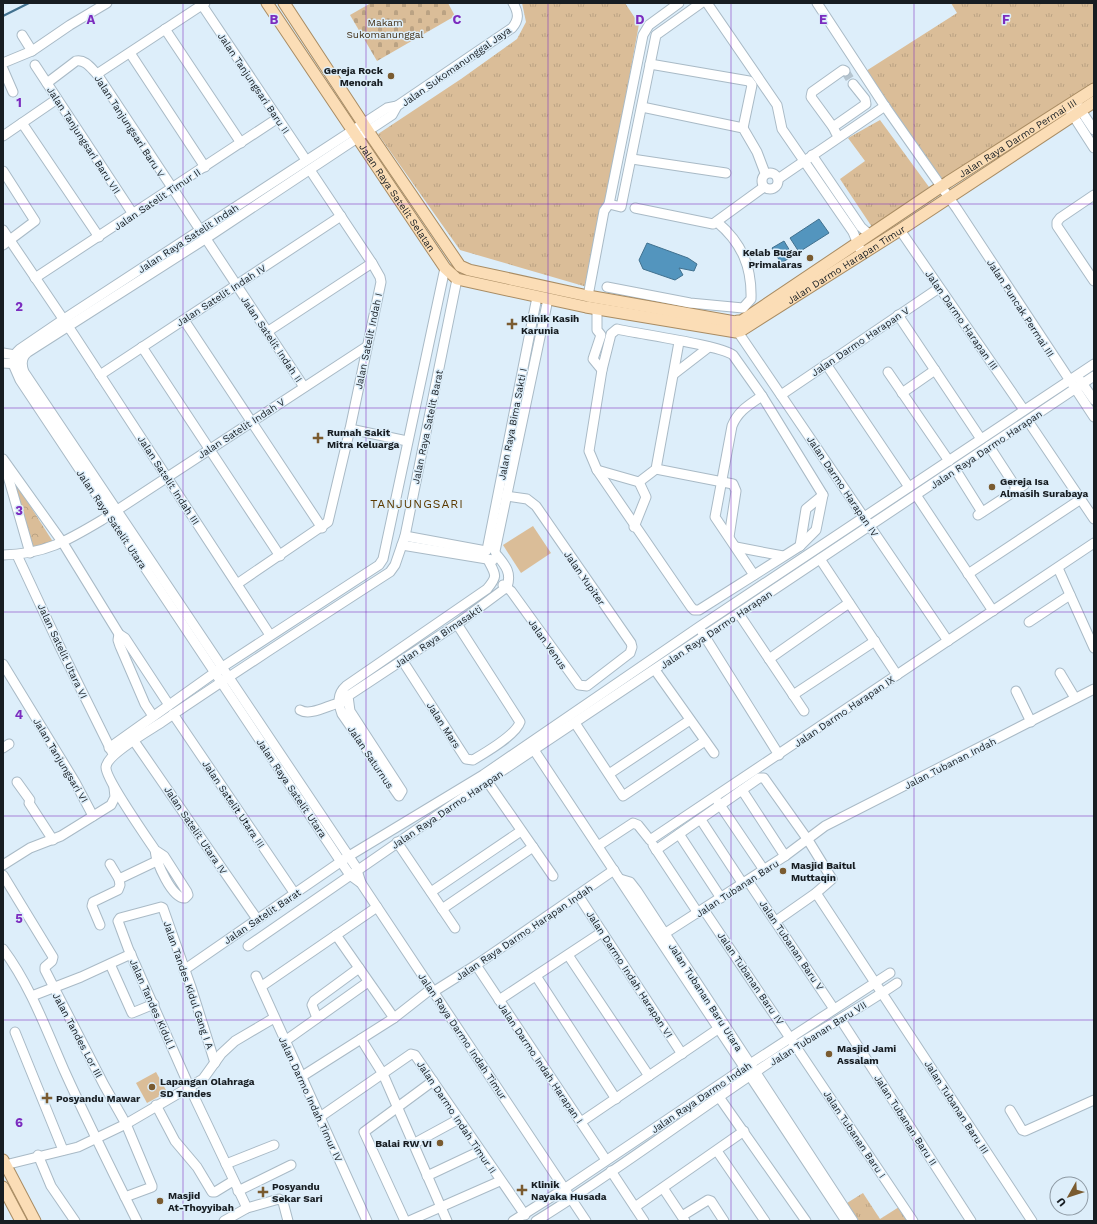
<svg xmlns="http://www.w3.org/2000/svg" width="1097" height="1224" font-family="'Work Sans',sans-serif">
	<defs>
		<pattern id="grass-tufts" width="24" height="20" patternUnits="userSpaceOnUse"><rect width="24" height="20" fill="#dabd98"/><path d="M3 7l-1-3M5 7V3M7 7l1-3M15 17l-1-3M17 17v-4M19 17l1-3" fill="none" stroke="#baa283"/></pattern>
		<pattern id="cemetery-stones" width="16" height="16" patternUnits="userSpaceOnUse"><rect width="16" height="16" fill="#dabd98"/><path d="M2 7V4a2 2 0 0 1 4 0v3zM10 15v-3a2 2 0 0 1 4 0v3z" fill="#baa283"/></pattern>
		<pattern id="park-crowns" width="20" height="18" patternUnits="userSpaceOnUse"><rect width="20" height="18" fill="#dabd98"/><path d="M2 6a3 3 0 1 1 6 0M12 15a3 3 0 1 1 6 0" fill="none" stroke="#baa283"/></pattern>
	</defs>
	<rect width="100%" height="100%" fill="#ddeefa"/>
	<g fill="url(#grass-tufts)">
		<path d="M522 3H625L639 24 614 162 587 287 460 250 378 134 461 79 517 39 526 22Z"/>
		<path d="M951 3H1094V85L940 183 866 71 957 13Z"/>
		<path d="M880 120 929 187 872 227 840 179 865 161 848 138Z"/>
		<path d="M863 1193 880 1219 899 1207 908 1221H859L847 1203Z"/>
	</g>
	<path fill="url(#cemetery-stones)" d="M371 3H448L455 16 377 61 350 15Z"/>
	<path fill="url(#park-crowns)" d="M8 471 55 545 32 550Z"/>
	<g fill="#dabd98">
		<path d="M533 526 551 553 521 573 503 545Z"/>
		<path d="M156 1072 167 1092 147 1103 136 1083Z"/>
	</g>
	<g fill="#5395be" stroke="#41718f">
		<path d="M819 219 829 233 799 252 790 238Z"/>
		<path d="M784 241 793 256 781 263 772 248Z"/>
		<path d="M647 243 688 258 697 264 694 271 679 268 683 275 675 280 643 269 639 260Z"/>
	</g>
	<g fill="none" stroke-linecap="round" stroke-linejoin="round">
		<path stroke="#41718f" stroke-width="2" d="M3 16 29 3"/>
		<path stroke="#b5c4cf" stroke-width="9" stroke-dasharray="9 4.5" stroke-linecap="butt" d="M845 71 853 84"/>
		<defs>
			<g id="minor">
				<path d="M707 3 777 105 782 129 853 232 860 249 864 253"/>
				<path d="M817 3 884 105 957 209 1094 417"/>
				<path d="M202 5 306 160"/>
				<path d="M165 29 241 143"/>
				<path d="M22 35 32 51"/>
				<path d="M130 53 205 167"/>
				<path d="M3 63 32 51 70 25 107 3"/>
				<path d="M650 64 749 81 752 85 743 128"/>
				<path d="M35 65 133 214"/>
				<path d="M3 69 13 92"/>
				<path d="M97 74 205 3"/>
				<path d="M47 83 76 61C85 59 91 68 97 74L304 387"/>
				<path d="M397 106 387 108 64 319 20 349 17 352 13 364 20 380 341 862 350 875 361 883 586 1221"/>
				<path d="M1067 106 1094 148"/>
				<path d="M1078 106 1094 130"/>
				<path d="M642 107 743 128 757 152 765 173"/>
				<path d="M22 123 99 237"/>
				<path d="M833 127 811 97 812 92 843 70 845 71"/>
				<path d="M836 133 833 127 866 104 865 99 853 84"/>
				<path d="M3 136 57 99"/>
				<path d="M812 155 861 227 870 235"/>
				<path d="M632 159 726 173"/>
				<path d="M3 171 35 221 3 245"/>
				<circle cx="770" cy="181" r="8"/>
				<path d="M778 179 885 106"/>
				<path d="M1094 195 1060 218 1057 222V226L1094 281"/>
				<path d="M609 204 621 207 656 35 701 3"/>
				<path d="M635 208 713 224 764 187"/>
				<path d="M3 230 74 335 270 635"/>
				<path d="M900 230 1024 410"/>
				<path d="M35 278 278 118"/>
				<path d="M607 287 690 303 743 308 751 299C752 267 742 243 717 222"/>
				<path d="M588 296 604 211 609 204 643 35 649 25 679 3"/>
				<path d="M597 309V330L601 335 593 359 602 370"/>
				<path d="M898 315 981 439"/>
				<path d="M184 320 322 528"/>
				<path d="M617 329C638 334 720 345 733 355L762 396 823 495 816 530 800 546 699 610H694L691 607 597 470 589 451 602 370 611 334Z"/>
				<path d="M267 332 372 263"/>
				<path d="M738 332 948 641"/>
				<path d="M142 347 280 556"/>
				<path d="M3 353 21 356"/>
				<path d="M3 363 18 364"/>
				<path d="M826 364 909 487"/>
				<path d="M888 372 949 461"/>
				<path d="M674 374 709 347"/>
				<path d="M100 375 341 216"/>
				<path d="M1080 380 1094 400"/>
				<path d="M902 393 935 370"/>
				<path d="M781 395 939 288"/>
				<path d="M1028 421 1094 519"/>
				<path d="M350 429 407 441"/>
				<path d="M989 446 1017 489"/>
				<path d="M3 459 63 543 119 634 125 638 169 705"/>
				<path d="M5 466 30 553"/>
				<path d="M656 469 733 484 736 491 729 537"/>
				<path d="M955 469 982 512"/>
				<path d="M597 470 639 482 656 469 679 342"/>
				<path d="M916 495 993 611"/>
				<path d="M978 515 1024 485"/>
				<path d="M634 527 646 497 639 482"/>
				<path d="M405 536 486 551"/>
				<path d="M402 545 493 560"/>
				<path d="M800 546 806 509 823 495"/>
				<path d="M736 547 783 556"/>
				<path d="M487 550 537 297"/>
				<path d="M495 551 548 299"/>
				<path d="M3 555C45 554 67 541 102 520L366 347"/>
				<path d="M17 555 59 645 112 752"/>
				<path d="M820 559 897 675"/>
				<path d="M488 560C496 575 498 576 487 589L346 686C337 694 338 703 342 714L399 796 402 791 350 711 348 696 457 624 507 587C512 572 505 565 496 554"/>
				<path d="M1058 568 1094 648"/>
				<path d="M968 574 1081 499"/>
				<path d="M754 575 715 517 732 426C738 411 749 405 762 396"/>
				<path d="M237 584 328 522 350 429 381 282 380 277 372 263 310 170"/>
				<path d="M503 585 511 591 579 685 587 686 630 653 632 647 631 643 536 506 527 499 506 496"/>
				<path d="M739 614 804 711"/>
				<path d="M1029 622 1070 595"/>
				<path d="M702 632 779 755"/>
				<path d="M119 634 118 640 120 646 145 704 153 716"/>
				<path d="M769 659 849 603"/>
				<path d="M402 660 466 759 473 760C485 753 516 735 520 722L457 624"/>
				<path d="M3 664 75 782 93 816"/>
				<path d="M655 670 714 753"/>
				<path d="M1060 673 1075 698"/>
				<path d="M1016 691 1031 722"/>
				<path d="M793 695 875 641"/>
				<path d="M300 710C311 717 331 703 344 702"/>
				<path d="M173 714 295 894"/>
				<path d="M575 723 623 796 705 741"/>
				<path d="M134 741 257 919"/>
				<path d="M3 748 9 744"/>
				<path d="M109 748 224 666 379 565 383 559 445 268"/>
				<path d="M534 750 846 1221"/>
				<path d="M609 774 690 720"/>
				<path d="M487 781 553 876"/>
				<path d="M17 782 30 800 29 803 53 840"/>
				<path d="M742 790 785 856"/>
				<path d="M718 802 764 870"/>
				<path d="M701 820 743 884"/>
				<path d="M679 834 721 898"/>
				<path d="M397 842 455 928"/>
				<path d="M653 845 698 913"/>
				<path d="M598 846 633 823 638 825 650 840 1094 543"/>
				<path d="M155 850C156 862 172 899 185 898L188 895 187 892 164 856 155 850C147 838 105 778 106 767 107 754 150 730 162 722 237 671 314 621 390 572L395 565 405 536 457 279"/>
				<path d="M656 850 759 778H764L808 840 832 879 816 893 776 921"/>
				<path d="M110 864 119 879"/>
				<path d="M3 865 30 848 61 836 111 805 115 797 114 788"/>
				<path d="M3 875 53 957 52 961 45 967V970L104 1085 126 1124 152 1186V1187L125 1197"/>
				<path d="M620 879 630 882 637 891 853 1221"/>
				<path d="M748 881 834 1009"/>
				<path d="M361 883 356 867 24 372C21 364 21 357 28 352L205 239 392 115 397 106 512 28C519 20 519 13 513 3"/>
				<path d="M431 892 521 831"/>
				<path d="M816 893 1032 1221"/>
				<path d="M578 895 682 1054"/>
				<path d="M442 909 533 847"/>
				<path d="M704 910 913 1221"/>
				<path d="M100 925 92 906 93 902 118 890 120 885 119 879 161 859"/>
				<path d="M664 934 785 856 825 826 1094 689"/>
				<path d="M336 935 394 1018"/>
				<path d="M248 946 487 781 1094 376"/>
				<path d="M3 949C30 985 46 1029 64 1070 87 1121 112 1171 137 1221"/>
				<path d="M568 955 649 1076"/>
				<path d="M110 964 132 1013 154 1004"/>
				<path d="M476 965 606 1160"/>
				<path d="M184 970 349 856 483 775 699 627 1094 364"/>
				<path d="M256 976 367 1221"/>
				<path d="M536 976 616 1099"/>
				<path d="M262 986 377 907"/>
				<path d="M433 992 476 965 614 870"/>
				<path d="M32 996 81 977 131 954"/>
				<path d="M499 1000 602 932"/>
				<path d="M317 1018 312 1005 314 1001 359 968"/>
				<path d="M841 1020 971 1221"/>
				<path d="M15 1032 63 1150"/>
				<path d="M361 1039 383 1074 447 1221"/>
				<path d="M285 1041 368 982"/>
				<path d="M215 1063 191 987 163 908 161 907 120 918 118 921 128 948 189 1086 247 1208"/>
				<path d="M301 1077 394 1018 431 989"/>
				<path d="M719 1097 806 1221"/>
				<path d="M156 1105 175 1141 197 1167 212 1192H215L233 1181"/>
				<path d="M1010 1110 1022 1130 1025 1131 1094 1100"/>
				<path d="M320 1117 411 1054 415 1055 525 1215"/>
				<path d="M581 1122 718 1029"/>
				<path d="M413 1144 459 1119"/>
				<path d="M717 1151 765 1221"/>
				<path d="M38 1155 51 1186 75 1221"/>
				<path d="M226 1164 274 1145"/>
				<path d="M5 1165 78 1147 126 1124 203 1079 221 1054 235 1041 274 1018"/>
				<path d="M611 1171 644 1221"/>
				<path d="M427 1176 480 1151"/>
				<path d="M663 1188 685 1221"/>
				<path d="M238 1191 291 1165"/>
				<path d="M635 1207 744 1131"/>
				<path d="M682 1216 708 1200 711 1201 724 1221"/>
				<path d="M224 1221 247 1208 279 1199 283 1202 288 1221"/>
				<path d="M405 1221 364 1132 433 1081"/>
				<path d="M409 1221 500 1181"/>
				<path d="M513 1221 564 1189 744 1068 890 973"/>
				<path d="M536 1221C611 1175 681 1122 754 1073 800 1041 850 1015 897 983"/>
			</g>
			<g id="major">
				<path id="s1" d="M267 3 445 268 457 279 586 307 736 332"/>
				<path d="M284 3 368 131 460 266 469 270 588 296 735 322 738 321 743 325 740 331 733 330 735 322"/>
				<path id="s2" d="M740 322 948 182 1094 89"/>
				<path id="s3" d="M742 330 900 230 1094 102"/>
				<path d="M3 1160 35 1221"/>
				<path d="M3 1187 21 1221"/>
			</g>
		</defs>
		<use href="#minor" stroke="#a9bac6" stroke-width="11"/>
		<use href="#major" stroke="#a98c63" stroke-width="13"/>
		<use href="#minor" stroke="#fff" stroke-width="9"/>
		<use href="#major" stroke="#fbddb6" stroke-width="11"/>
	</g>
	<path fill="none" stroke="#7b2cbf" stroke-width="1" stroke-opacity="0.55" d="M183 3V1221M366 3V1221M548 3V1221M731 3V1221M914 3V1221M3 204H1094M3 408H1094M3 612H1094M3 816H1094M3 1020H1094"/>
	<g fill="#7a5b30" stroke="#ddeefa" stroke-width="1.5">
		<circle cx="391" cy="76" r="4"/>
		<circle cx="810" cy="258" r="4"/>
		<path d="M510 318h4v4h4v4h-4v4h-4v-4h-4v-4h4z"/>
		<path d="M316 432h4v4h4v4h-4v4h-4v-4h-4v-4h4z"/>
		<circle cx="992" cy="487" r="4"/>
		<circle cx="783" cy="871" r="4"/>
		<circle cx="829" cy="1054" r="4"/>
		<circle cx="152" cy="1087" r="4"/>
		<path d="M45 1092h4v4h4v4h-4v4h-4v-4h-4v-4h4z"/>
		<circle cx="440" cy="1143" r="4"/>
		<path d="M520 1184h4v4h4v4h-4v4h-4v-4h-4v-4h4z"/>
		<path d="M261 1186h4v4h4v4h-4v4h-4v-4h-4v-4h4z"/>
		<circle cx="160" cy="1201" r="4"/>
	</g>
	<g text-anchor="middle" stroke-width="3" stroke-linejoin="round" paint-order="stroke">
		<g font-size="10" fill="#422f15" stroke="#ddeefa">
			<text x="385" y="26">Makam<tspan x="385" dy="12">Sukomanunggal</tspan></text>
		</g>
		<g font-size="10" fill="#171d22" stroke="#ddeefa">
			<text transform="translate(456 66) rotate(-35)" y="4">Jalan Sukomanunggal Jaya</text>
			<text transform="translate(254 83) rotate(56)" y="4">Jalan Tanjungsari Baru II</text>
			<text transform="translate(130 126) rotate(57)" y="4">Jalan Tanjungsari Baru V</text>
			<text dy="4" stroke="none"><textPath href="#s2" startOffset="333">Jalan Raya Darmo Permai III</textPath></text>
			<text transform="translate(84 140) rotate(57)" y="4">Jalan Tanjungsari Baru VII</text>
			<text dy="4" stroke="none"><textPath href="#s1" startOffset="234">Jalan Raya Satelit Selatan</textPath></text>
			<text transform="translate(157 199) rotate(-34)" y="4">Jalan Satelit Timur II</text>
			<text transform="translate(188 238) rotate(-33)" y="4">Jalan Raya Satelit Indah</text>
			<text dy="4" stroke="none"><textPath href="#s3" startOffset="123">Jalan Darmo Harapan Timur</textPath></text>
			<text transform="translate(221 295) rotate(-33)" y="4">Jalan Satelit Indah IV</text>
			<text transform="translate(1021 308) rotate(57)" y="4">Jalan Puncak Permai III</text>
			<text transform="translate(962 320) rotate(55)" y="4">Jalan Darmo Harapan III</text>
			<text transform="translate(272 339) rotate(56)" y="4">Jalan Satelit Indah II</text>
			<text transform="translate(368 341) rotate(-78)" y="4">Jalan Satelit Indah I</text>
			<text transform="translate(860 341) rotate(-34)" y="4">Jalan Darmo Harapan V</text>
			<text transform="translate(512 424) rotate(-79)" y="4">Jalan Raya Bima Sakti I</text>
			<text transform="translate(427 427) rotate(-78)" y="4">Jalan Raya Satelit Barat</text>
			<text transform="translate(241 428) rotate(-33)" y="4">Jalan Satelit Indah V</text>
			<text transform="translate(986 449) rotate(-34)" y="4">Jalan Raya Darmo Harapan</text>
			<text transform="translate(169 480) rotate(57)" y="4">Jalan Satelit Indah III</text>
			<text transform="translate(843 486) rotate(56)" y="4">Jalan Darmo Harapan IV</text>
			<text transform="translate(112 519) rotate(56)" y="4">Jalan Raya Satelit Utara</text>
			<text transform="translate(585 578) rotate(55)" y="4">Jalan Yupiter</text>
			<text transform="translate(716 629) rotate(-34)" y="4">Jalan Raya Darmo Harapan</text>
			<text transform="translate(438 636) rotate(-34)" y="4">Jalan Raya Bimasakti</text>
			<text transform="translate(548 644) rotate(55)" y="4">Jalan Venus</text>
			<text transform="translate(63 651) rotate(65)" y="4">Jalan Satelit Utara VI</text>
			<text transform="translate(844 711) rotate(-34)" y="4">Jalan Darmo Harapan IX</text>
			<text transform="translate(444 725) rotate(57)" y="4">Jalan Mars</text>
			<text transform="translate(371 757) rotate(56)" y="4">Jalan Saturnus</text>
			<text transform="translate(61 760) rotate(59)" y="4">Jalan Tanjungsari VI</text>
			<text transform="translate(950 763) rotate(-27)" y="4">Jalan Tubanan Indah</text>
			<text transform="translate(292 788) rotate(56)" y="4">Jalan Raya Satelit Utara</text>
			<text transform="translate(234 804) rotate(56)" y="4">Jalan Satelit Utara III</text>
			<text transform="translate(447 809) rotate(-34)" y="4">Jalan Raya Darmo Harapan</text>
			<text transform="translate(196 830) rotate(56)" y="4">Jalan Satelit Utara IV</text>
			<text transform="translate(737 888) rotate(-33)" y="4">Jalan Tubanan Baru</text>
			<text transform="translate(262 916) rotate(-34)" y="4">Jalan Satelit Barat</text>
			<text transform="translate(524 932) rotate(-34)" y="4">Jalan Raya Darmo Harapan Indah</text>
			<text transform="translate(792 945) rotate(56)" y="4">Jalan Tubanan Baru V</text>
			<text transform="translate(630 974) rotate(57)" y="4">Jalan Darmo Indah Harapan VI</text>
			<text transform="translate(751 978) rotate(56)" y="4">Jalan Tubanan Baru IV</text>
			<text transform="translate(189 985) rotate(71)" y="4">Jalan Tandes Kidul Gang I A</text>
			<text transform="translate(706 997) rotate(57)" y="4">Jalan Tubanan Baru Utara</text>
			<text transform="translate(153 1004) rotate(66)" y="4">Jalan Tandes Kidul I</text>
			<text transform="translate(818 1033) rotate(-32)" y="4">Jalan Tubanan Baru VII</text>
			<text transform="translate(78 1035) rotate(62)" y="4">Jalan Tandes Lor III</text>
			<text transform="translate(463 1036) rotate(56)" y="4">Jalan Raya Darmo Indah Timur</text>
			<text transform="translate(541 1063) rotate(56)" y="4">Jalan Darmo Indah Harapan I</text>
			<text transform="translate(701 1097) rotate(-34)" y="4">Jalan Raya Darmo Indah</text>
			<text transform="translate(311 1099) rotate(65)" y="4">Jalan Darmo Indah Timur IV</text>
			<text transform="translate(957 1107) rotate(57)" y="4">Jalan Tubanan Baru III</text>
			<text transform="translate(457 1117) rotate(56)" y="4">Jalan Darmo Indah Timur II</text>
			<text transform="translate(906 1120) rotate(57)" y="4">Jalan Tubanan Baru II</text>
			<text transform="translate(855 1134) rotate(56)" y="4">Jalan Tubanan Baru I</text>
		</g>
		<g font-size="10" font-weight="bold" fill="#171d22" stroke="#ddeefa" text-anchor="start">
			<text x="383" y="74" text-anchor="end">Gereja Rock<tspan x="383" dy="12">Menorah</tspan></text>
			<text x="802" y="256" text-anchor="end">Kelab Bugar<tspan x="802" dy="12">Primalaras</tspan></text>
			<text x="521" y="322">Klinik Kasih<tspan x="521" dy="12">Karunia</tspan></text>
			<text x="327" y="436">Rumah Sakit<tspan x="327" dy="12">Mitra Keluarga</tspan></text>
			<text x="1000" y="485">Gereja Isa<tspan x="1000" dy="12">Almasih Surabaya</tspan></text>
			<text x="791" y="869">Masjid Baitul<tspan x="791" dy="12">Muttaqin</tspan></text>
			<text x="837" y="1052">Masjid Jami<tspan x="837" dy="12">Assalam</tspan></text>
			<text x="160" y="1085">Lapangan Olahraga<tspan x="160" dy="12">SD Tandes</tspan></text>
			<text x="56" y="1102">Posyandu Mawar</text>
			<text x="432" y="1147" text-anchor="end">Balai RW VI</text>
			<text x="531" y="1188">Klinik<tspan x="531" dy="12">Nayaka Husada</tspan></text>
			<text x="272" y="1190">Posyandu<tspan x="272" dy="12">Sekar Sari</tspan></text>
			<text x="168" y="1199">Masjid<tspan x="168" dy="12">At-Thoyyibah</tspan></text>
		</g>
		<g font-size="12" letter-spacing="1" fill="#5b3a01" stroke="#ddeefa">
			<text x="417" y="508">TANJUNGSARI</text>
		</g>
	</g>
	<g font-size="13" text-anchor="middle" font-weight="bold" fill="#7b2cbf" stroke="#ddeefa" stroke-width="3" stroke-linejoin="round" paint-order="stroke">
		<text x="91" y="24">A</text>
		<text x="274" y="24">B</text>
		<text x="457" y="24">C</text>
		<text x="640" y="24">D</text>
		<text x="823" y="24">E</text>
		<text x="1006" y="24">F</text>
		<text x="19" y="107">1</text>
		<text x="19" y="311">2</text>
		<text x="19" y="515">3</text>
		<text x="19" y="719">4</text>
		<text x="19" y="923">5</text>
		<text x="19" y="1127">6</text>
	</g>
	<rect width="1097" height="1224" fill="none" stroke="#171d22" stroke-width="8"/>
	<g transform="translate(1069 1196) rotate(231)"><circle r="19" fill="#ddeefa" stroke="#8e9aa4"/>
	<path d="M0-3L7 15L0 10L-7 15Z" fill="#7a5b30"/>
	<text y="-6" font-size="11" font-weight="bold" text-anchor="middle" fill="#171d22">U</text>
	</g>
</svg>
